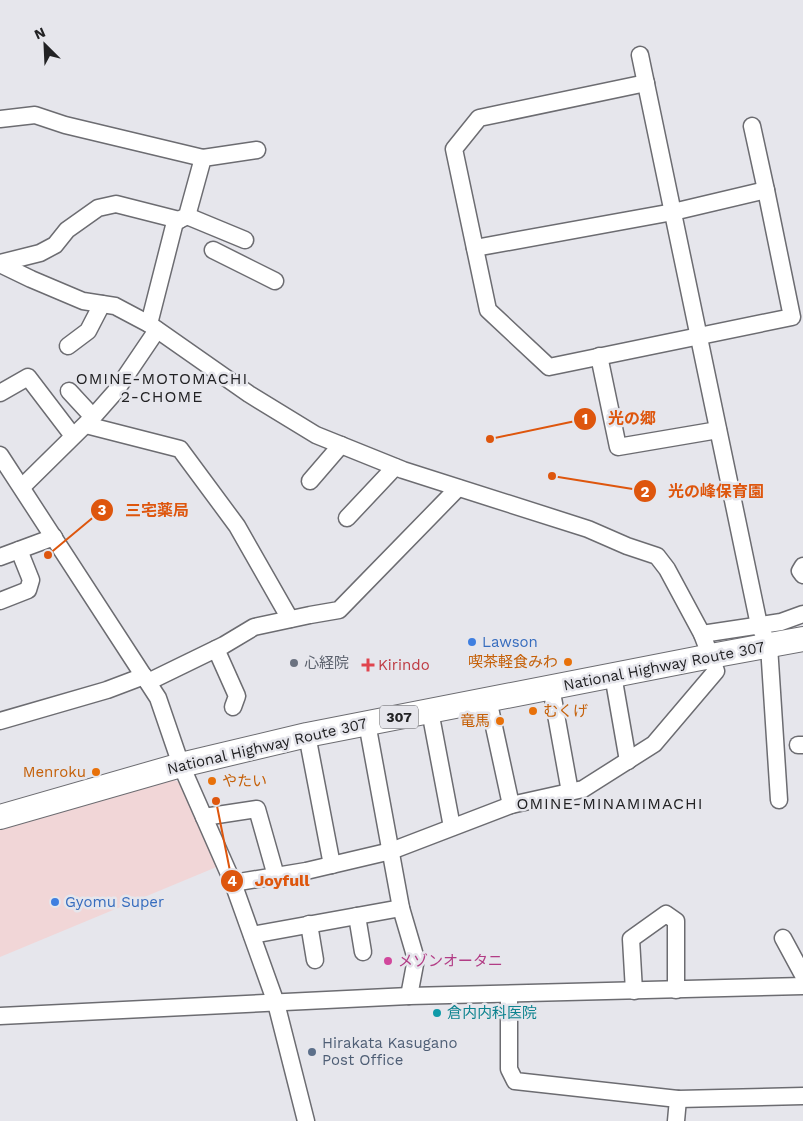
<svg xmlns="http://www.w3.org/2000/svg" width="803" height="1121" font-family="'Work Sans','Noto Sans JP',sans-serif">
	<rect width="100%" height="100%" fill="#e6e6ec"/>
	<path fill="#f1d6d7" d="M171 779 182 783 219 866 0 957V825Z"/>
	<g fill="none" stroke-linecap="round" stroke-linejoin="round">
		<defs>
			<g id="minor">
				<path d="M640 55 759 625 769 646 779 800"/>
				<path d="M646 83 479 118 454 149 488 310 549 367 792 317 766 190 752 126"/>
				<path d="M0 119 35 115 65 125 203 158"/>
				<path d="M187 216 245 240"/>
				<path d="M475 248 673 212 766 190"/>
				<path d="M213 250 275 281"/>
				<path d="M0 263 40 253 55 245 67 230 98 208 116 204 179 220"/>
				<path d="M0 264 31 279 83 301 115 306 149 324 249 394 316 435 403 470 588 529 627 546 657 556 667 569 702 634 716 671 654 744 583 789 511 805 391 851 306 871 233 883"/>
				<path d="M149 324 175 222 187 216 203 158 257 150"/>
				<path d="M68 346 88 331 102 304"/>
				<path d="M599 356 618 447 718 430"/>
				<path d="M69 391 93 417"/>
				<path d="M0 393 28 377 73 436"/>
				<path d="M86 425 180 449 237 526 290 619"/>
				<path d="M0 455 158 698 181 765 233 883 276 1003 306 1121"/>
				<path d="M310 481 341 445"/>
				<path d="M22 487 93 417 115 392 157 330"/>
				<path d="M347 518 395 467"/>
				<path d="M0 557 54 537"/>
				<path d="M803 566 800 571 803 575"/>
				<path d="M0 601 28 590 31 580 19 550"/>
				<path d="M702 634 781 622 803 614"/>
				<path d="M216 649 237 696 233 707"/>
				<path d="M613 675 628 761"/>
				<path d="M148 682 224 645 254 627 310 615 339 610 458 488"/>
				<path d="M551 687 570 792"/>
				<path d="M488 699 511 805"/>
				<path d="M430 711 452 827"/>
				<path d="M0 721 107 690 144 676"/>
				<path d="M367 723 401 908 416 959 409 996"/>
				<path d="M307 735 332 865"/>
				<path d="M798 745H803"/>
				<path d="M204 817 257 809 276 876"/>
				<path d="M357 916 363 952"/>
				<path d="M309 924 315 960"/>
				<path d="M252 935 401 908"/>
				<path d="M783 938 803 975"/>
				<path d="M634 991 631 939 666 914 676 921V990"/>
				<path d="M509 995V1069L515 1081 678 1099 676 1121"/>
				<path d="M0 1016 409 996 803 986"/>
				<path d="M678 1099 803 1096"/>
			</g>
			<path id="highway" d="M0 817 181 765 307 735 711 656 803 639"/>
		</defs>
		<use href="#minor" stroke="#6c6c71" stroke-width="19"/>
		<use href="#highway" stroke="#6c6c71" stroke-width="26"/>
		<use href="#minor" stroke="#fff" stroke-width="16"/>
		<use href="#highway" stroke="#fff" stroke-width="24"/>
	</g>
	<g fill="#3f7fe0" stroke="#e6e6ec" stroke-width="2">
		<circle cx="472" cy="642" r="5"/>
		<circle cx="55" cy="902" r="5"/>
	</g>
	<g fill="#e8710a" stroke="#e6e6ec" stroke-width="2">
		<circle cx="568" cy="662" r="5"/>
		<circle cx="533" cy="711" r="5"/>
		<circle cx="500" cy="721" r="5"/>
		<circle cx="96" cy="772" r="5"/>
		<circle cx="212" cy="781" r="5"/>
	</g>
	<circle fill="#6b7280" stroke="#e6e6ec" stroke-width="2" cx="294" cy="663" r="5"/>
	<path fill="#e0444e" stroke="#e6e6ec" stroke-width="2" d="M365.5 657.5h5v5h5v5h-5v5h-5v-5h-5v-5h5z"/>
	<circle fill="#d1479c" stroke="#e6e6ec" stroke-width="2" cx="388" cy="961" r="5"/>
	<circle fill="#0f9aa8" stroke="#e6e6ec" stroke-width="2" cx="437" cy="1013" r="5"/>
	<circle fill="#5c6f8a" stroke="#e6e6ec" stroke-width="2" cx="312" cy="1052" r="5"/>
	<g text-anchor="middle" stroke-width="5" stroke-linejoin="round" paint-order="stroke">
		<rect fill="#e6e6ec" stroke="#5d5d60" stroke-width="1" x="380" y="705.5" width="38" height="23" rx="4"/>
		<g font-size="14" font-weight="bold" fill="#222224">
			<text x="399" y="722">307</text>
		</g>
		<g font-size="15" fill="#366cbe" stroke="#e6e6ec" text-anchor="start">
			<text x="482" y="647">Lawson</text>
			<text x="65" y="907">Gyomu Super</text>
		</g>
		<g font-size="15" fill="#c56008" stroke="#e6e6ec" text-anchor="end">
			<text x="558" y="667">喫茶軽食みわ</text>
			<text x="543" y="716" text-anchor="start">むくげ</text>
			<text x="490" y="726">竜馬</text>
			<text x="86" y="777">Menroku</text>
			<text x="222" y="786" text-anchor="start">やたい</text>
		</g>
		<g font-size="15" fill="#5b616d" stroke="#e6e6ec" text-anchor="start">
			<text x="304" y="668">心経院</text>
		</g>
		<g font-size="15" fill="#be3a42" stroke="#e6e6ec" text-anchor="start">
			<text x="378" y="670">Kirindo</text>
		</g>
		<g font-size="15" fill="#222224" stroke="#e6e6ec">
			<text transform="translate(664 666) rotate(-11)" y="5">National Highway Route 307</text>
			<text transform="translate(267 746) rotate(-13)" y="5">National Highway Route 307</text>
		</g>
		<g font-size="15" fill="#b23c85" stroke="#e6e6ec" text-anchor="start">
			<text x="398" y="966">メゾンオータニ</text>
		</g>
		<g font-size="15" fill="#0d838f" stroke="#e6e6ec" text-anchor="start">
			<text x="447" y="1018">倉内内科医院</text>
		</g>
		<g font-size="15" fill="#4e5e75" stroke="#e6e6ec" text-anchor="start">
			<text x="322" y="1048">Hirakata Kasugano<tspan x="322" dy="17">Post Office</tspan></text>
		</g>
		<g font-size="16" letter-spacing="1" fill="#222224" stroke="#e6e6ec">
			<text x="162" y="384">OMINE-MOTOMACHI<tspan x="162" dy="18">2-CHOME</tspan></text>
			<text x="610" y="809">OMINE-MINAMIMACHI</text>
		</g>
	</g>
	<path fill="none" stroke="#de560d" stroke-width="2" d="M490 439L585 419M552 476L645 491M48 555L102 510M216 801L232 881"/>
	<g fill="#de560d" stroke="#e6e6ec" stroke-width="2">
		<circle cx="490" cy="439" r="5"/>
		<circle cx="552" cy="476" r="5"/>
		<circle cx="48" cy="555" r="5"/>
		<circle cx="216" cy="801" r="5"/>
		<circle cx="585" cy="419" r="12"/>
		<circle cx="645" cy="491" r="12"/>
		<circle cx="102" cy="510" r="12"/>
		<circle cx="232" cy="881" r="12"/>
	</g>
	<g font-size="15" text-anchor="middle" font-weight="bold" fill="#fff">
		<text x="585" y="424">1</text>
		<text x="645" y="497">2</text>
		<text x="102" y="515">3</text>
		<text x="232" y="886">4</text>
	</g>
	<g font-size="16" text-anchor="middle" font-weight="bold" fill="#de560d" stroke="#e6e6ec" stroke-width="5" stroke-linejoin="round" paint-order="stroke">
		<text x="632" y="424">光の郷</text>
		<text x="716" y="497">光の峰保育園</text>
		<text x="157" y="516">三宅薬局</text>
		<text x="282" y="886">Joyfull</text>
	</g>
	<g transform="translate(45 45) rotate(336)" stroke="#e6e6ec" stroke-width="4" paint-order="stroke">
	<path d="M0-4L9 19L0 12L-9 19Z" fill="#222224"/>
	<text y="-8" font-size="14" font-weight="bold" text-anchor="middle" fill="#222224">N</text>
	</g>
</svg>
